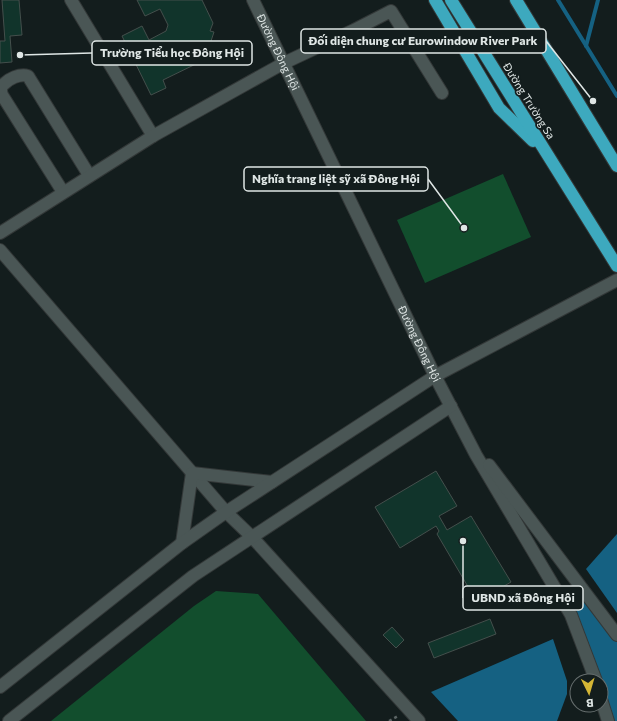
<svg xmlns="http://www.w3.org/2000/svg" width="617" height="721" font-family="Commissioner,sans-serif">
	<rect width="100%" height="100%" fill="#131d1d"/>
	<g fill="#124e2d">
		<path d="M503 174 531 237 425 283 397 220Z"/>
		<path d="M216 591 258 594 366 721H51L194 606Z"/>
	</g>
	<g fill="#156182">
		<path d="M617 534V613L586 569Z"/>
		<path d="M587 595 617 636V721H614L601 689V681L571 615Z"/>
		<path d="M553 639 567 681V694L557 721H458L431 692Z"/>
	</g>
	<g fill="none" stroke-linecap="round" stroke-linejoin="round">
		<g stroke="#156182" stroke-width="4">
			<path d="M558 0 617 96"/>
			<path d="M586 46 598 0"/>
		</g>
	</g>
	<g fill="#11342b" stroke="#444f4c">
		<path d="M2 0H19L22 35 10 36 12 62 0 63V41H5Z"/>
		<path d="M137 0H202L213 23 210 31 214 32 206 56 202 55 200 62 163 80 166 88 151 95 122 36 142 26 149 40 166 31 168 25 160 9 145 16Z"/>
		<path d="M436 471 457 506 439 516 447 530 471 516 511 582 477 602 437 534 439 531 436 526 400 548 375 507Z"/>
		<path d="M490 619 496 634 434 658 428 643Z"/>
		<path d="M392 627 404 640 396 648 383 635Z"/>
	</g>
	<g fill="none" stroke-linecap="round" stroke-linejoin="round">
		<defs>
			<g id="minor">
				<path d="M71 0 153 136"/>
				<path id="s1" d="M253 0 435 376 476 455 571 615 596 681"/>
				<path d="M63 192 2 95C1 92 0 88 3 85 8 79 20 73 28 76L89 175"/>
				<path d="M0 233 153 136 284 63 354 30 391 11 442 93"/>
				<path d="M0 250 226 512 252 537 419 721"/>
				<path d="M489 465 617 635"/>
				<path d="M182 543 192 473 272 482"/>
				<path d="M0 687 182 543 226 512 435 376 617 280"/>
				<path d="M601 699 608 721"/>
				<path d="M9 721 193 576 451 406"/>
			</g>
			<g id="highway">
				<path d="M435 0 499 108 533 141"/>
				<path d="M451 0 617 266"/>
				<path d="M516 0 617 166"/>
			</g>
		</defs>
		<use href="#minor" stroke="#333838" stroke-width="14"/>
		<use href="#highway" stroke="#333838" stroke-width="14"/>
		<path stroke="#5c6565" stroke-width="2.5" stroke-dasharray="3 3" stroke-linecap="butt" d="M389 721 398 716"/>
		<use href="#minor" stroke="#4a5655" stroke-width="12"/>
		<use href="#highway" stroke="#3da9be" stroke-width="12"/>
	</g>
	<g text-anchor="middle" stroke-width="3.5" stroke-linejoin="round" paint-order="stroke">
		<g font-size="11" fill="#dfe6e5" stroke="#131d1d">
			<text dy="4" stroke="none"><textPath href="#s1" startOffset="58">Đường Đông Hội</textPath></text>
			<text transform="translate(529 101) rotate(58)" y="4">Đường Trường Sa</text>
			<text dy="4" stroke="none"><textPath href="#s1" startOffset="382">Đường Đông Hội</textPath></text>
		</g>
	</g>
	<path fill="none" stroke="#dfe6e5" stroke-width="1.5" d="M593 101L546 41M20 55L92 53M464 228L428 179M463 541L463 598"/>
	<g fill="#dfe6e5" stroke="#131d1d" stroke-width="1.5">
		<circle cx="593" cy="101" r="4"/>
		<circle cx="20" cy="55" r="4"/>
		<circle cx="464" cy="228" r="4"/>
		<circle cx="463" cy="541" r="4"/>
	</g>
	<g fill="#131d1d" stroke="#dfe6e5" stroke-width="1.5">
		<rect x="301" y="29" width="245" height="24" rx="4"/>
		<rect x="92" y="41" width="160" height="24" rx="4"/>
		<rect x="244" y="167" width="184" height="24" rx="4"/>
		<rect x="463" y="586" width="120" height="24" rx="4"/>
	</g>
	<g font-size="12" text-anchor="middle" font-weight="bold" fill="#dfe6e5">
		<text x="423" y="45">Đối diện chung cư Eurowindow River Park</text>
		<text x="172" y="57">Trường Tiểu học Đông Hội</text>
		<text x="336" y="183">Nghĩa trang liệt sỹ xã Đông Hội</text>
		<text x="523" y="602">UBND xã Đông Hội</text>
	</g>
	<g transform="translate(589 693) rotate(175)"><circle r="19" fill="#131d1d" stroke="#656d6d"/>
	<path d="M0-3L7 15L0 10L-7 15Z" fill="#d4b635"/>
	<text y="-6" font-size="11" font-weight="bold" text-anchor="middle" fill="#dfe6e5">B</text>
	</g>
</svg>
